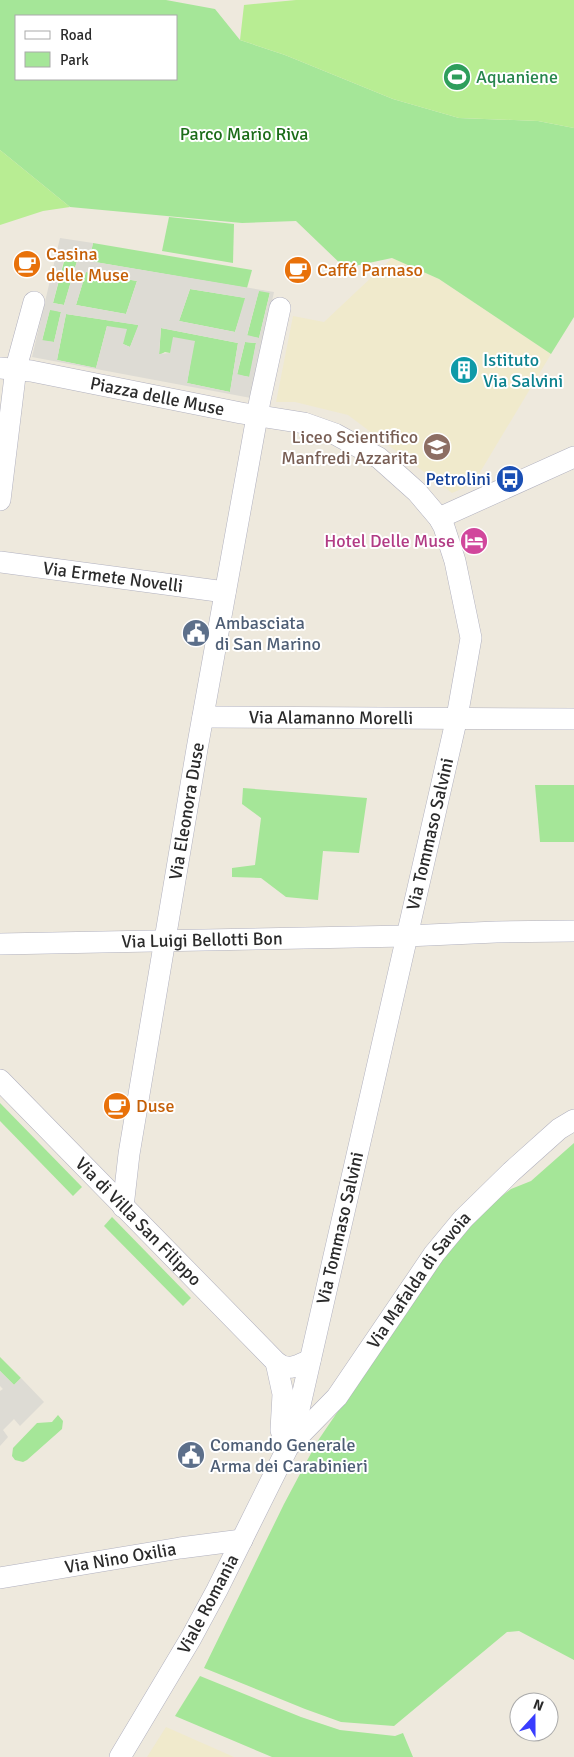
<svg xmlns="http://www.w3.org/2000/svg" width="574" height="1757" font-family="Signika,sans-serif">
	<rect width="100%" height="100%" fill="#eee9dd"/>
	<g fill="#f0eacc">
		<path d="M392 258 439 279 551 354 473 484 452 493 348 415 295 402H276L293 316 324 322Z"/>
		<path d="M166 1727 234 1757H147Z"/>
	</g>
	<g fill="#a5e698" fill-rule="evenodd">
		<path d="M0 0H166L215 9 240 40 285 55 393 99 459 118 538 121 574 128V317L551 354 439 279 392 258 345 268 296 221 242 223 70 207 0 150ZM16 16H176V79H16Z"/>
		<path d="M169 217 234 224 233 263 162 251Z"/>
		<path d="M93 243 252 270 247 288 89 261Z"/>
		<path d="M65 258 77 261 64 305 53 303Z"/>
		<path d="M86 272 137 281 126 314 76 305Z"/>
		<path d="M190 289 246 298 235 332 179 321Z"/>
		<path d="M259 290 270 292 259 338 247 336Z"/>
		<path d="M50 309 61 312 54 342 42 341Z"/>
		<path d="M66 314 139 325 130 347 123 344 107 326 96 368 57 360Z"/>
		<path d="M161 328 238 343 230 392 187 383 194 341 170 353 165 352 159 355Z"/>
		<path d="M245 342 256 343 250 377 237 375Z"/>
		<path d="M535 785H574V842H540Z"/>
		<path d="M243 788 367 798 359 853 323 851 318 900 286 897 261 878 232 877V868L255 865 261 818 242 804Z"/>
		<path d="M0 1103 82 1187 73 1196 0 1121Z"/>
		<path d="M574 1143V1660L519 1631 507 1632 394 1726 341 1722 305 1709 204 1668 284 1504 317 1442 400 1320 443 1259 487 1207 511 1189 531 1181Z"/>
		<path d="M112 1217 191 1298 183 1306 104 1226Z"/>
		<path d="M0 1357 21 1378 14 1385 0 1371Z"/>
		<path d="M58 1415 63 1421 62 1429 27 1460 23 1462 15 1460 12 1456 13 1448 37 1423 52 1422Z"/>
		<path d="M200 1676 301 1717 340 1730 395 1736 403 1733 413 1757H272L175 1716Z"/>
	</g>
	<g fill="#b8ed93">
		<path d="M296 0H574V128L538 121 459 118 393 99 285 55 240 40 244 5Z"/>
		<path d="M0 150 70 207 43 211 0 225Z"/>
	</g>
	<g fill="#dddbd4" fill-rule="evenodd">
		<path d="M60 238 93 243 89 261 274 292 251 398 32 357ZM64 259 77 261 64 305 53 303ZM86 272 137 281 126 314 76 305ZM190 289 245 298 235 332 179 321ZM259 291 270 293 259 338 247 335ZM50 310 61 312 54 342 42 340ZM66 314 138 325V326L130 347 123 344 127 329 107 326 96 368 57 360ZM161 328 238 343 230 392 187 383 195 341 173 337 170 353 159 354ZM245 342 256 343 249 377 237 374Z"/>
		<path d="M0 1371 14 1385 21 1378 44 1402 20 1426 14 1419 3 1430 8 1437 0 1446V1391L3 1389 0 1386Z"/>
	</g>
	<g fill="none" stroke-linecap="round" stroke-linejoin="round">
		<defs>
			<g id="minor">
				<path id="s1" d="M0 368 31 371 241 413 304 423 335 434 379 458 417 492 439 518 444 527 455 561 471 638 457 717 295 1427 288 1447 217 1590 191 1638 120 1757"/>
				<path d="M0 500 16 368 34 302"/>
				<path d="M439 518 574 457"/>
				<path id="s2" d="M0 562 225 592"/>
				<path id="s3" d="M203 717 574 719"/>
				<path id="s4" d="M0 944 406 936 496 932 574 931"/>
				<path id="s5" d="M0 1080 276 1362C288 1372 297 1366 310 1360"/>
				<path id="s6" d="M123 1207 129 1154 197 749 260 400 280 308"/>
				<path d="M276 1362 283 1394 281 1430 284 1440"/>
				<path id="s7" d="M290 1445 337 1397 434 1254 463 1219 511 1172 559 1129 574 1120"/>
				<path id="s8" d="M0 1578 180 1548 242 1540"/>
			</g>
		</defs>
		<use href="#minor" stroke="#b1b1bf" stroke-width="22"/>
		<use href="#minor" stroke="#fff" stroke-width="21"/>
	</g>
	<defs>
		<symbol id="stadium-disc" viewBox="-11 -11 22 22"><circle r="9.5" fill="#2e9e5b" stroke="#fff"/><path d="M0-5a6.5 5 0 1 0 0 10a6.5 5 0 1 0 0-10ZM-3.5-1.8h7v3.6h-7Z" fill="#fff"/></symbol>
		<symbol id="cafe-disc" viewBox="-11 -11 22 22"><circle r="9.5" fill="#e8710a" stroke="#fff"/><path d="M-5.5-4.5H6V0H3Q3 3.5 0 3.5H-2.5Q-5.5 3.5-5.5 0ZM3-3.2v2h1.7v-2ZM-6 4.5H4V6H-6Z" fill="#fff"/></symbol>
		<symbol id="building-disc" viewBox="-11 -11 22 22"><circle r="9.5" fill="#0f9aa8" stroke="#fff"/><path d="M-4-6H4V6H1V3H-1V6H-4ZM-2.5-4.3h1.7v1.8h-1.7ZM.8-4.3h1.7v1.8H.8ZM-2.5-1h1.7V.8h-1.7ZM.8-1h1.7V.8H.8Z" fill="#fff"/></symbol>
		<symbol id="school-disc" viewBox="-11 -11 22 22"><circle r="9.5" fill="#8d6e63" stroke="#fff"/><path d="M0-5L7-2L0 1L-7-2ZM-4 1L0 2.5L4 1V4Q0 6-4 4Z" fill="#fff"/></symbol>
		<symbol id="bus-disc" viewBox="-11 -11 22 22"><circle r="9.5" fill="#1a4fb4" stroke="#fff"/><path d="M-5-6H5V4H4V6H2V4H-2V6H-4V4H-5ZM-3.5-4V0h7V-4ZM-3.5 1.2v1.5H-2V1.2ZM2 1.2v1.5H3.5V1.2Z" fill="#fff"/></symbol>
		<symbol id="hotel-disc" viewBox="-11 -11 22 22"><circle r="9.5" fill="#d1479c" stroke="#fff"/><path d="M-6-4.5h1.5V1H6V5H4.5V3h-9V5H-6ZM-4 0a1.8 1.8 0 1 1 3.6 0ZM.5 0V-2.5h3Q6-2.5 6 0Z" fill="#fff"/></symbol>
		<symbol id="civic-disc" viewBox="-11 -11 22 22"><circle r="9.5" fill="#5c6f8a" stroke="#fff"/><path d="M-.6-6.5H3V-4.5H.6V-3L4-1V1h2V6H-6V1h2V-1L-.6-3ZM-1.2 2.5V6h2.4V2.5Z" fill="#fff"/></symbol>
	</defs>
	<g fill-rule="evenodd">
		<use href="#stadium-disc" x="441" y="61" width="32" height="32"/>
		<use href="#cafe-disc" x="11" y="248" width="32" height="32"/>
		<use href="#cafe-disc" x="282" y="254" width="32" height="32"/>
		<use href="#building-disc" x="448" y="354" width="32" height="32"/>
		<use href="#school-disc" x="421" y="431" width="32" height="32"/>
		<use href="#bus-disc" x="494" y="463" width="32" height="32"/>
		<use href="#hotel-disc" x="458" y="525" width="32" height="32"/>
		<use href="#civic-disc" x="180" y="617" width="32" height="32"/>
		<use href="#cafe-disc" x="101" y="1090" width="32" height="32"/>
		<use href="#civic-disc" x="175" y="1439" width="32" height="32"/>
	</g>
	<g text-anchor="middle" stroke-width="4" stroke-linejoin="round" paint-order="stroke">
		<g font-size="18" fill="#27864d" stroke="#fff" text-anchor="start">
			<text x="476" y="83">Aquaniene</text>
		</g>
		<g font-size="18" fill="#1b6c18" stroke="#fff">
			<text x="244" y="140">Parco Mario Riva</text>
		</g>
		<g font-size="18" fill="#c56008" stroke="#fff" text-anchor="start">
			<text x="46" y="260">Casina<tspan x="46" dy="21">delle Muse</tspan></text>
			<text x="317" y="276">Caffé Parnaso</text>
			<text x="136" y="1112">Duse</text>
		</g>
		<g font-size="18" fill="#0d838f" stroke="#fff" text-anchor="start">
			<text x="483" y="366">Istituto<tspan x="483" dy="21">Via Salvini</tspan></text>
		</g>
		<g font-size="18" fill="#2b2b2b" stroke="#fff">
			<text dy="6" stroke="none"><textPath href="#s1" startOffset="160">Piazza delle Muse</textPath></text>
			<text dy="6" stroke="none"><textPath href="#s2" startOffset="114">Via Ermete Novelli</textPath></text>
			<text dy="6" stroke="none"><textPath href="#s3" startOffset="128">Via Alamanno Morelli</textPath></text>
			<text dy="6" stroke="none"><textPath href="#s6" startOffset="401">Via Eleonora Duse</textPath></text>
			<text transform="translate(430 834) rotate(-77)" y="6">Via Tommaso Salvini</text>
			<text dy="6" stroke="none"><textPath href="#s4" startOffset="202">Via Luigi Bellotti Bon</textPath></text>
			<text dy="6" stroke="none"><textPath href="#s5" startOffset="198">Via di Villa San Filippo</textPath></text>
			<text transform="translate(340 1228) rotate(-77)" y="6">Via Tommaso Salvini</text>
			<text dy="6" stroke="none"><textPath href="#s7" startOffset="210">Via Mafalda di Savoia</textPath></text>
			<text dy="6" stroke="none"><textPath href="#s8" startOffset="122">Via Nino Oxilia</textPath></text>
			<text transform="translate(208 1604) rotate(-62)" y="6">Viale Romania</text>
		</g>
		<g font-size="18" fill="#785e54" stroke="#fff" text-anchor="end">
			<text x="418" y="443">Liceo Scientifico<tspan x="418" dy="21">Manfredi Azzarita</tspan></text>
		</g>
		<g font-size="18" fill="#164399" stroke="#fff" text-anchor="end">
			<text x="491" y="485">Petrolini</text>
		</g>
		<g font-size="18" fill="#b23c85" stroke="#fff" text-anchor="end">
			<text x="455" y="547">Hotel Delle Muse</text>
		</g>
		<g font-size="18" fill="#4e5e75" stroke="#fff" text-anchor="start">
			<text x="215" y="629">Ambasciata<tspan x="215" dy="21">di San Marino</tspan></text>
			<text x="210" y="1451">Comando Generale<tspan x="210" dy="21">Arma dei Carabinieri</tspan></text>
		</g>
	</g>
	<rect x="15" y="15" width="162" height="65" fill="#ffffff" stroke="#aaaaaa"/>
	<rect x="25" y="31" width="25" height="8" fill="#ffffff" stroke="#aaaaaa"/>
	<text x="60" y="40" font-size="15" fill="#2b2b2b">Road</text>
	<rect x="25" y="52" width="25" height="15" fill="#a5e698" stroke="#aaaaaa"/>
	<text x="60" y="65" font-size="15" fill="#2b2b2b">Park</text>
	<g transform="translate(534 1717) rotate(21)"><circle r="24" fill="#ffffff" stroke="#aaaaaa"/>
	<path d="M0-4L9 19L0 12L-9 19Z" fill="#393dff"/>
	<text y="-8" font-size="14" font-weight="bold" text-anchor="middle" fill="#2b2b2b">N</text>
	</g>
</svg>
